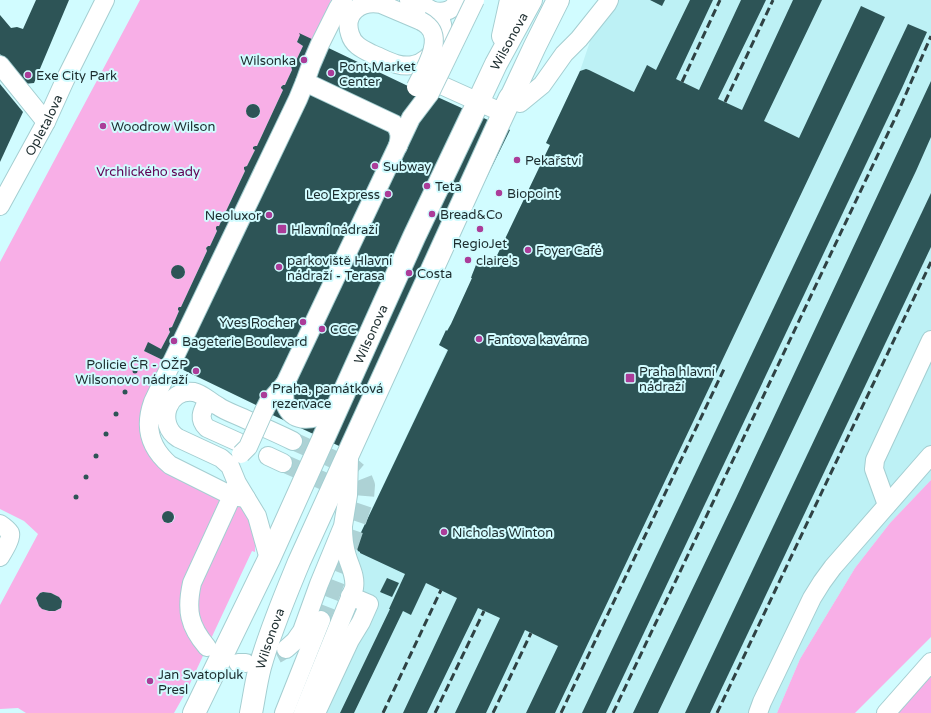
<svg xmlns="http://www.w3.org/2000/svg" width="931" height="713" font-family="'Varela Round',sans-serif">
	<rect width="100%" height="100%" fill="#d1fcff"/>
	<path fill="#bdf1f5" d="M604 0H931V480L890 523 855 568 800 659 777 713H309L339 635 363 579 355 545 447 350 439 345 440 343 446 330H447L451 324 472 279 471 278 472 275 476 265 491 268 550 145 546 143 580 71Z"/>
	<g fill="#f8afe7" fill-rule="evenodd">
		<path d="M140 0H331L313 40 300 35 297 42 303 46 294 65 291 66 292 70 285 85H283L281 87V88L283 90 257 146H255L253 147V149L255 150 247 166 244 167V169L245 171 219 226 216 227V229L217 231 211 244 210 246H208L206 248 207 251 181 307H179L178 308V310L179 311 172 327 169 328V330L170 332 161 349 148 343 144 351 165 361 144 445 244 506 255 537V552L252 551 187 690 174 713H26L18 708 0 709V605L38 534 24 521 0 509V262ZM251 104 258 105 260 109V115L255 119 250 118 246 112 247 107ZM180 265 184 268C187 275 183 280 176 279L172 275V270L175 266ZM166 512H171L175 516 174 520 171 523H166L163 520V514ZM43 592C51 593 57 594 62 601L61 608C51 615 38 610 36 598L40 593Z"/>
		<path d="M931 480V637L855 713H777L800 659 855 568 890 523Z"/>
		<path d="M931 668V713H893Z"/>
	</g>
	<g fill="#2d5456">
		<path d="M36 0H69L34 83 24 84 0 54V15L11 28 17 27 23 29Z"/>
		<path d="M650 0H665L662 6Z"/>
		<path d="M690 0H713L676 79 699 90 741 0H766L718 99 742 110 793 0H822L764 121 799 138 861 6 885 17 555 713H526L558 646 525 630 486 713H455L500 618 478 608 427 713H403L457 598 426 583 411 615 403 611 354 713H340L390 609H389L405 574 360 553V552L358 551 355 545 448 350 439 345 440 343 446 330 447 331 451 324 472 278H471L472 275 476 265H477L478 262 491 268 550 145 546 143 580 71 586 69 589 70 634 92 647 65 656 70Z"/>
		<path d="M908 24 927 32 902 88 606 713H582Z"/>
		<path d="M299 33 316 41V42L410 87 411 85 510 130 352 452 264 411 260 407 144 351 148 342 161 349 170 332 169 330V328L172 327 179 311 178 310V308L179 307H181L207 251 206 248 208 246H210L211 244 217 231 216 229V227L217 226H219L245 171 244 169V167L247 166 255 150 253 149V147L255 146H257L283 90 281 88V87L283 85H285L292 70 291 66 294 65 303 46 297 42 300 35Z"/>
		<path d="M931 81V137L916 171 658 713H633L736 498Z"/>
		<path d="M0 84 23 112 0 162Z"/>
		<circle cx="253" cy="111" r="7"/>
		<path d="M931 193V247L710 713H685Z"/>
		<circle cx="178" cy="272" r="7"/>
		<circle cx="135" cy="371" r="2.5"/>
		<circle cx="125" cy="392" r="2.5"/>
		<circle cx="116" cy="414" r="2.5"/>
		<circle cx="106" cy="434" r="2.5"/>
		<circle cx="96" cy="456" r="2.5"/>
		<circle cx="86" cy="477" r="2.5"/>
		<circle cx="76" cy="497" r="2.5"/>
		<circle cx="168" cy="517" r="6"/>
		<path d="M387 578 399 583 392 597 380 592Z"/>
		<path d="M43 592 51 593 59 597 62 601 61 608 55 611H49L42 609 39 606 36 598 40 593Z"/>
	</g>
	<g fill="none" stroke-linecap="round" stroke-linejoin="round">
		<g stroke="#add2d5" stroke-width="18" stroke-dasharray="18 9" stroke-linecap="butt">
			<path d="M293 441 355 469 362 475 366 485 365 498 346 555 321 620"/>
			<path d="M283 463 346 491"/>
			<path d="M251 663C264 661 275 656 286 649"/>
		</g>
		<defs>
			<g id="minor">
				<path d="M409 0C418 4 432 8 438 16 452 33 431 62 413 65 398 68 385 59 372 54 362 49 353 45 350 34 343 13 361 0 381 4L421 21"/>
				<path d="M433 11C445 13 453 11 458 0"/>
				<path d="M0 65 46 122"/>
				<path d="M421 76 501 112 508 97"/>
				<path d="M305 82 394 124C401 131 400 138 398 146"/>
				<path d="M520 103 542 85 564 54 579 39 607 4 609 0"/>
				<path id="s1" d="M0 206 46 122 65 80 105 0"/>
				<path d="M208 400C203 410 197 418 207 428L238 442"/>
				<path d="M339 404C335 407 331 410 326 413 314 420 295 423 287 408 283 401 284 392 285 384L411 118 430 93"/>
				<path d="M264 411 268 403 285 384"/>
				<path d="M268 456 283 463"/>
				<path d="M246 498 232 496 170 465C150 448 144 427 153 402L298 99 305 82 311 65 320 44 338 8 343 0"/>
				<path d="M887 505 874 469 875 460 931 340"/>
				<path d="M0 524C3 526 8 530 10 533 12 538 3 552 0 557"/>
				<path d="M269 559 257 516 237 483 230 466 221 458 178 438C156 424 167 388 194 392 203 394 210 402 218 406 225 411 234 414 243 418 260 426 277 433 293 441"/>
				<path d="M207 647C189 626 186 610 192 583L232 496 236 485"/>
				<path d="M286 649 295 641 302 631 319 584 343 526 348 495 349 458"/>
				<path d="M238 663H246"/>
				<path d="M284 713 321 620"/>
				<path d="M303 713 354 588C356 576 350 567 347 556 344 547 343 537 343 527"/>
				<path d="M316 713 350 640 361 622 369 604 350 596"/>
				<path d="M758 713 762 702 812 598 822 582 833 567 931 455"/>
				<path d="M886 713 931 662"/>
			</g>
			<g id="major">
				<path d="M503 36 511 0"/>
				<path id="s2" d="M194 713 269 559 414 237 473 113 496 64 531 0"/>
				<path id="s3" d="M251 713C254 698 256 682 260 667 270 631 285 596 299 562L498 125 535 46 558 0"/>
			</g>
		</defs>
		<use href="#minor" stroke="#a4ced1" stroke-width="20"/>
		<use href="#major" stroke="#a4ced1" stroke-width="24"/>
		<use href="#minor" stroke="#fff" stroke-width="18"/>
		<use href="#major" stroke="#fff" stroke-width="22"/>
		<g stroke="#2f4244" stroke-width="3" stroke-dasharray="8 4" stroke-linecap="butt">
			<path d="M682 82 720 0"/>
			<path d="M725 102 773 0"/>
			<path d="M383 713 441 590"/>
			<path d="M435 713 484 611"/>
			<path d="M493 713 531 633"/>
			<path d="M561 713 725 367"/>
			<path d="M613 713 899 110 931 36"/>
			<path d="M717 713 931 262"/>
		</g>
		<defs>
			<g id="minor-bridge">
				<path d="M416 87C423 72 444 41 428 26 426 24 423 22 421 21"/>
				<path d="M430 93 475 0"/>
				<path d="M241 454 248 447 264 411"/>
			</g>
		</defs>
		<use href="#minor-bridge" stroke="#a4ced1" stroke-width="20" stroke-linecap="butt"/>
		<use href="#minor-bridge" stroke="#fff" stroke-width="18"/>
	</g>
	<g fill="#ab3c99" stroke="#d1fcff" stroke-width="1.5">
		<circle cx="304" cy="60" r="4"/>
		<circle cx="331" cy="73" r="4"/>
		<circle cx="28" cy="75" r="4"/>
		<circle cx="103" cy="126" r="4"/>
		<circle cx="517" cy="160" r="4"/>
		<circle cx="375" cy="166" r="4"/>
		<circle cx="427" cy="186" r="4"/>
		<circle cx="499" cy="193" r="4"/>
		<circle cx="388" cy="194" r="4"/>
		<circle cx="432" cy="214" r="4"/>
		<circle cx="269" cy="215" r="4"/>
		<rect x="277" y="224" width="10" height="10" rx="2"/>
		<circle cx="480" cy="229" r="4"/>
		<circle cx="528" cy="250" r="4"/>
		<circle cx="468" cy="260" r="4"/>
		<circle cx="279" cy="267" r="4"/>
		<circle cx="409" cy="273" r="4"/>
		<circle cx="303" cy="322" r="4"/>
		<circle cx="322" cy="329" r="4"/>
		<circle cx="479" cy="339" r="4"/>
		<circle cx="174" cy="341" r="4"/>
		<circle cx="196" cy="371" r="4"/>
		<rect x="625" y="373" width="10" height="10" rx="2"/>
		<circle cx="264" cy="395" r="4"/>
		<circle cx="444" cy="532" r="4"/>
		<circle cx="150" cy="681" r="4"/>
	</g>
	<g text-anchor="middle" stroke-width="4" stroke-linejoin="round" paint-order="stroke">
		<g font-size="13" fill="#1c2c2e" stroke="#d1fcff">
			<text dy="5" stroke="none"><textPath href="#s2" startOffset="742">Wilsonova</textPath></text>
			<text dy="5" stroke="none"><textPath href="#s1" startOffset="92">Opletalova</textPath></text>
			<text dy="5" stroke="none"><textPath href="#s2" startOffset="418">Wilsonova</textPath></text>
			<text dy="5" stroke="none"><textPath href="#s3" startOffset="77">Wilsonova</textPath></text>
		</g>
		<g font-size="13" fill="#1c2c2e" stroke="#d1fcff" text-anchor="start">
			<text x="296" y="65" text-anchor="end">Wilsonka</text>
			<text x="339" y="71">Pont Market<tspan x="339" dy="15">Center</tspan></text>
			<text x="36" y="80">Exe City Park</text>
			<text x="111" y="131">Woodrow Wilson</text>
			<text x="525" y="165">Pekařství</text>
			<text x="383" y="171">Subway</text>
			<text x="435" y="191">Teta</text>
			<text x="507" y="198">Biopoint</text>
			<text x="380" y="199" text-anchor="end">Leo Express</text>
			<text x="440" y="219">Bread&amp;Co</text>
			<text x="261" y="220" text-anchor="end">Neoluxor</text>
			<text x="291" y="234">Hlavní nádraží</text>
			<text x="480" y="248" text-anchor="middle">RegioJet</text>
			<text x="536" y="255">Foyer Café</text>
			<text x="287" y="265">parkoviště Hlavní<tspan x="287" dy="15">nádraží - Terasa</tspan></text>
			<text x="476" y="265">claire's</text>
			<text x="417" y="278">Costa</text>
			<text x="295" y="327" text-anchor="end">Yves Rocher</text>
			<text x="330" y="334">CCC</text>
			<text x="487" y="344">Fantova kavárna</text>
			<text x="182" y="346">Bageterie Boulevard</text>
			<text x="188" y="369" text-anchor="end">Policie ČR - OŽP<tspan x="188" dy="15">Wilsonovo nádraží</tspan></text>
			<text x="639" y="376">Praha hlavní<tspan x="639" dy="15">nádraží</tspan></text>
			<text x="272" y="393">Praha, památková<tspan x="272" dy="15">rezervace</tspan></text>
			<text x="452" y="537">Nicholas Winton</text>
			<text x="158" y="679">Jan Svatopluk<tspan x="158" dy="15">Presl</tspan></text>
		</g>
		<g font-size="13" fill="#5f0053" stroke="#d1fcff">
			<text x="148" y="176">Vrchlického sady</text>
		</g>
	</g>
</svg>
